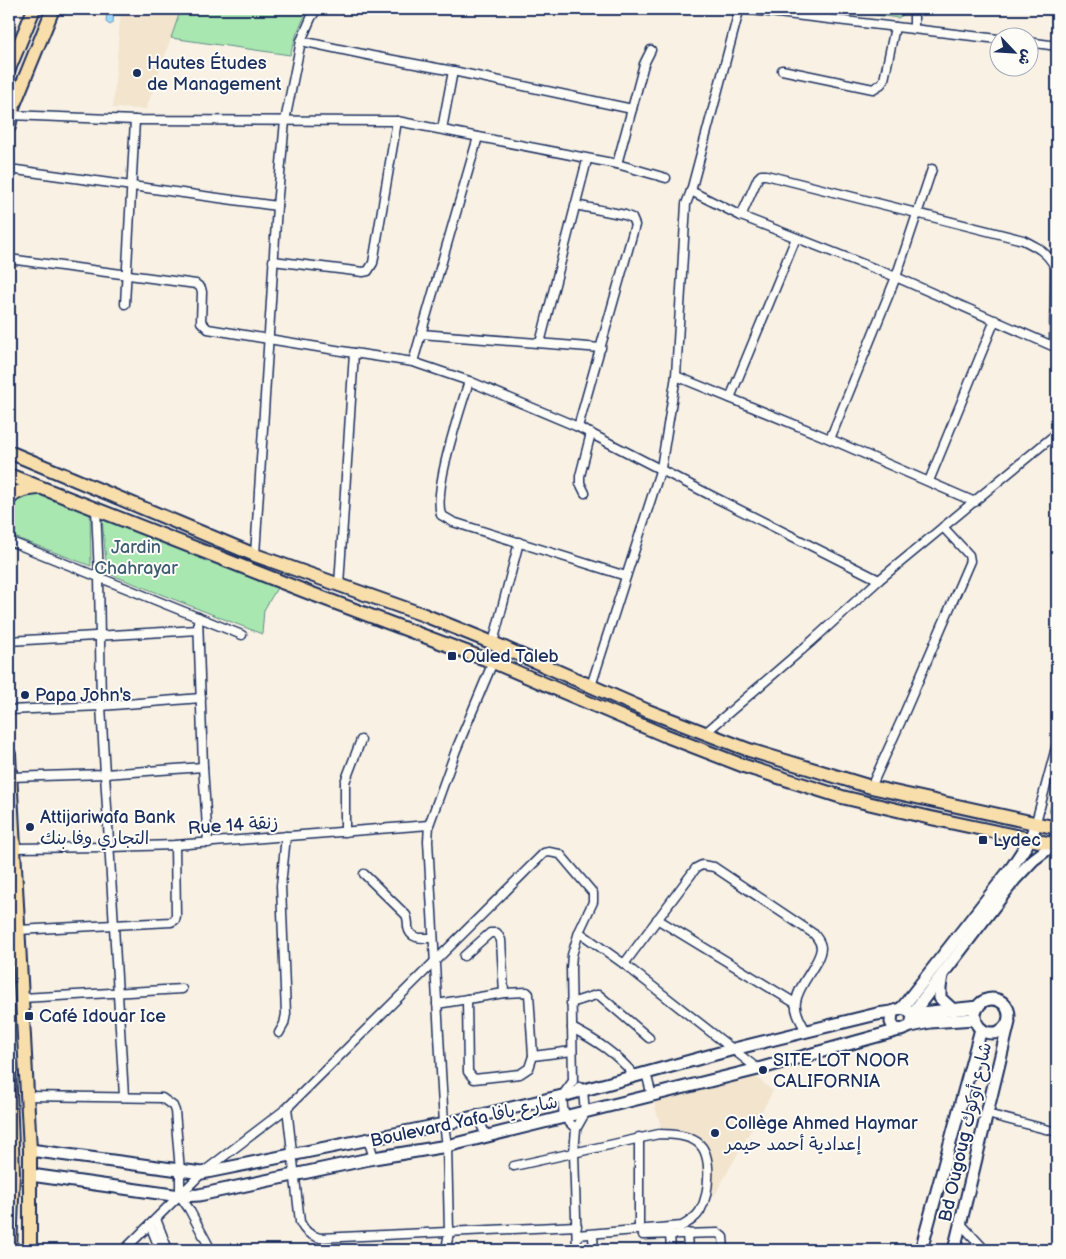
<svg xmlns="http://www.w3.org/2000/svg" width="1066" height="1259" font-family="'Balsamiq Sans','Playpen Sans Arabic',sans-serif">
	<rect width="100%" height="100%" fill="#f8f1e4"/>
	<filter id="ink" filterUnits="userSpaceOnUse"><feTurbulence type="fractalNoise" baseFrequency=".02" numOctaves="2"/><feDisplacementMap in="SourceGraphic" scale="10" xChannelSelector="R" yChannelSelector="G"/><feConvolveMatrix kernelMatrix="1 2 1 2 8 2 1 2 1" color-interpolation-filters="sRGB"/></filter>
	<g filter="url(#ink)">
		<g fill="#f2e4cd">
			<path d="M121 9H181L146 109 113 108Z"/>
			<path d="M755 1076 773 1091 714 1196 709 1151 706 1144 702 1139 661 1127 654 1103Z"/>
		</g>
		<g fill="#a8e7b0" stroke="#628b87">
			<path d="M181 9H308L297 33 290 55 171 38Z"/>
			<path d="M832 9H905L903 15 898 18Z"/>
			<path d="M37 492 90 511 91 566 9 535V501Z"/>
			<path d="M102 518 277 588 264 610 262 634 107 573Z"/>
			<path d="M1057 783V809L1056 815 1049 812Z"/>
		</g>
		<path fill="#9adafc" stroke="#6796bd" d="M107 9H114L113 23 110 25 106 22Z"/>
		<g fill="none" stroke-linecap="round" stroke-linejoin="round">
			<defs>
				<g id="street">
					<path d="M914 28V9"/>
					<path d="M301 41 372 56 453 71 632 109 644 64 651 50"/>
					<path d="M1028 42 1057 46"/>
					<path d="M782 70 873 89 881 84 884 80 895 27"/>
					<path d="M10 115 135 120 397 121 617 164 666 178"/>
					<path d="M442 129 453 71"/>
					<path d="M617 164 632 109"/>
					<path d="M9 169 277 206"/>
					<path d="M691 191 741 216 896 277 1057 348"/>
					<path d="M575 205 625 215 632 218 635 225 578 427"/>
					<path d="M741 216 758 178 761 175H766L1023 240C1037 247 1047 252 1055 267L1054 346"/>
					<path d="M9 259 196 284 201 288 202 292 201 322 208 329 354 353"/>
					<path d="M273 261 363 272 368 271 373 263 397 121"/>
					<path d="M125 304 135 120"/>
					<path d="M421 334 601 348"/>
					<path d="M540 343 587 160"/>
					<path d="M413 362 478 137"/>
					<path d="M676 376 686 204 691 191 739 11 742 9 751 10 998 39"/>
					<path d="M469 381C460 411 433 488 441 515L453 522 626 576"/>
					<path d="M730 398 796 238"/>
					<path d="M830 439 896 277 932 169"/>
					<path d="M929 481 995 320"/>
					<path d="M585 493 580 483V476L591 433"/>
					<path d="M96 508 99 576 101 706 124 1096"/>
					<path d="M9 541 242 635"/>
					<path d="M255 555 277 206 285 121 301 41 311 18 317 9"/>
					<path d="M339 585 354 353 413 362 469 381 578 427 712 496 879 580"/>
					<path d="M198 617 203 767 208 843"/>
					<path d="M9 641 198 630"/>
					<path d="M493 643 519 542"/>
					<path d="M591 686 661 468 676 376 830 439 975 502"/>
					<path d="M9 710 101 706 201 698"/>
					<path d="M704 734 812 641 879 580 1057 433"/>
					<path d="M10 777 105 774 203 767"/>
					<path d="M871 787 901 721 970 561 969 555 943 527"/>
					<path d="M1036 822 1057 744"/>
					<path d="M345 832V782L361 740"/>
					<path d="M11 848 110 847 175 845 429 825"/>
					<path d="M364 874 406 915C408 919 408 922 408 927 410 940 423 938 433 938"/>
					<path d="M657 919 795 1003"/>
					<path d="M18 930 171 922 175 920 176 916 175 845"/>
					<path d="M464 956 490 933H497L501 940 504 993"/>
					<path d="M624 964 696 868 702 865 714 867 814 934C817 938 821 942 821 948 820 964 798 984 796 1002 794 1012 802 1023 806 1031"/>
					<path d="M22 998 182 989"/>
					<path d="M467 999 468 1072 474 1079 520 1074 529 1068 533 1056"/>
					<path d="M571 1003 596 995H599L649 1038"/>
					<path d="M437 1004 504 993 527 992 529 994 533 1056 572 1051"/>
					<path d="M572 1028C597 1041 617 1054 635 1076"/>
					<path d="M279 1033 284 1024 286 1014 281 886 286 836"/>
					<path d="M646 1073 652 1096"/>
					<path d="M28 1096 162 1098 173 1106 175 1111 180 1171V1196L189 1209 211 1250"/>
					<path d="M987 1114 1057 1132"/>
					<path d="M477 1115 486 1136"/>
					<path d="M576 1129 564 1117 562 1096 573 1081 571 968 572 955 579 932 624 964 758 1069"/>
					<path d="M639 1137V1230"/>
					<path d="M368 1139 374 1158"/>
					<path d="M514 1166 659 1134C671 1134 687 1135 697 1142 714 1154 709 1195 700 1211 696 1218 689 1222 682 1226L577 1235"/>
					<path d="M156 1219 168 1250"/>
					<path d="M961 1224 985 1250"/>
					<path d="M150 1225 160 1250"/>
					<path d="M577 1226 320 1238C310 1235 305 1232 300 1222L287 1108 544 853 549 852 560 854 593 893V902L579 932"/>
					<path d="M687 1233 688 1250"/>
					<path d="M670 1234 671 1250"/>
					<path d="M643 1235 718 1233 723 1237 724 1250"/>
					<path d="M593 1237 594 1250"/>
					<path d="M124 1250 202 1173 287 1108"/>
					<path d="M446 1250 449 1232 447 1146 444 1124 428 841 429 825 456 750 493 662"/>
					<path d="M577 1250 574 1152 576 1129 585 1113 583 1090 579 1087"/>
				</g>
				<g id="secondary">
					<path d="M942 975 940 988V998L953 1010"/>
					<circle cx="992" cy="1016" r="17"/>
					<path d="M902 1008 1012 867 1031 838 1036 822"/>
					<path d="M912 1014 1015 879 1033 860 1054 844 1057 833"/>
					<path d="M913 1016 921 1013 978 1007"/>
					<path d="M911 1026 913 1016 908 1010 902 1008 892 1012 891 1022 894 1028 901 1030 911 1026 930 1022 975 1019"/>
					<path d="M30 1150 202 1173 444 1124 562 1096 734 1049 877 1014 892 1012"/>
					<path d="M31 1175 180 1196 199 1195 374 1158 447 1146 758 1069 899 1030"/>
					<path d="M921 1250 981 1029"/>
					<path d="M954 1250 1009 1022"/>
				</g>
				<g id="primary">
					<path d="M9 69 34 9"/>
					<path d="M9 127 13 107 53 9"/>
					<path d="M9 452 255 555 424 615 493 643 648 711 749 750 871 787 1057 828"/>
					<path d="M9 475 307 592 493 662 664 735 744 766 842 797 931 818 1057 845"/>
					<path d="M9 499C18 490 26 489 38 488"/>
					<path d="M9 754 30 1150V1250"/>
					<path d="M9 1065 13 1173 10 1250"/>
				</g>
			</defs>
			<use href="#street" stroke="#1b2f5e" stroke-width="11"/>
			<use href="#secondary" stroke="#1b2f5e" stroke-width="15"/>
			<use href="#primary" stroke="#1b2f5e" stroke-width="16"/>
			<use href="#street" stroke="#fdfcf7" stroke-width="8"/>
			<use href="#secondary" stroke="#fdfcf7" stroke-width="11"/>
			<use href="#primary" stroke="#f8deab" stroke-width="12"/>
		</g>
	</g>
	<g fill="#1b2f5e" stroke="#fdfcf7" stroke-width="2">
		<circle cx="137" cy="73" r="5"/>
		<rect x="447" y="651" width="10" height="10" rx="2.5"/>
		<circle cx="25" cy="695" r="5"/>
		<circle cx="30" cy="827" r="5"/>
		<rect x="978" y="835" width="10" height="10" rx="2.5"/>
		<rect x="24" y="1011" width="10" height="10" rx="2.5"/>
		<circle cx="763" cy="1070" r="5"/>
		<circle cx="715" cy="1133" r="5"/>
	</g>
	<g text-anchor="middle" stroke-width="4" stroke-linejoin="round" paint-order="stroke">
		<g font-size="18" fill="#1b2f5e" stroke="#fdfcf7" text-anchor="start">
			<text x="147" y="69">Hautes Études<tspan x="147" dy="21">de Management</tspan></text>
			<text x="462" y="662">Ouled Taleb</text>
			<text x="35" y="701">Papa John's</text>
			<text x="40" y="823">Attijariwafa Bank<tspan x="40" dy="21">التجاري وفا بنك</tspan></text>
			<text x="993" y="846">Lydec</text>
			<text x="39" y="1022">Café Idouar Ice</text>
			<text x="773" y="1066">SITE LOT NOOR<tspan x="773" dy="21">CALIFORNIA</tspan></text>
			<text x="725" y="1129">Collège Ahmed Haymar<tspan x="725" dy="21">إعدادية أحمد حيمر</tspan></text>
		</g>
		<g font-size="18" fill="#3e5d72" stroke="#fdfcf7">
			<text x="136" y="553">Jardin<tspan x="136" dy="21">Chahrayar</tspan></text>
		</g>
		<g font-size="18" fill="#1b2f5e" stroke="#fdfcf7">
			<text transform="translate(233 825) rotate(-4)" y="6">Rue 14 زنقة</text>
			<text transform="translate(464 1121) rotate(-12)" y="6">Boulevard Yafa شارع يافا</text>
			<text transform="translate(965 1132) rotate(-77)" y="6">Bd Ougoug شارع أوكوك</text>
		</g>
	</g>
	<rect width="1066" height="1259" fill="none" stroke="#fdfcf7" stroke-width="30"/>
	<rect x="15" y="15" width="1036" height="1229" fill="none" stroke="#1b2f5e" stroke-width="2" filter="url(#ink)"/>
	<g transform="translate(1014 52) rotate(115)"><circle r="24" fill="#fdfcf7" stroke="#a3aaba"/>
	<path d="M0-4L9 19L0 12L-9 19Z" fill="#1b2f5e"/>
	<text y="-8" font-size="14" font-weight="bold" text-anchor="middle" fill="#1b2f5e">ش</text>
	</g>
</svg>
